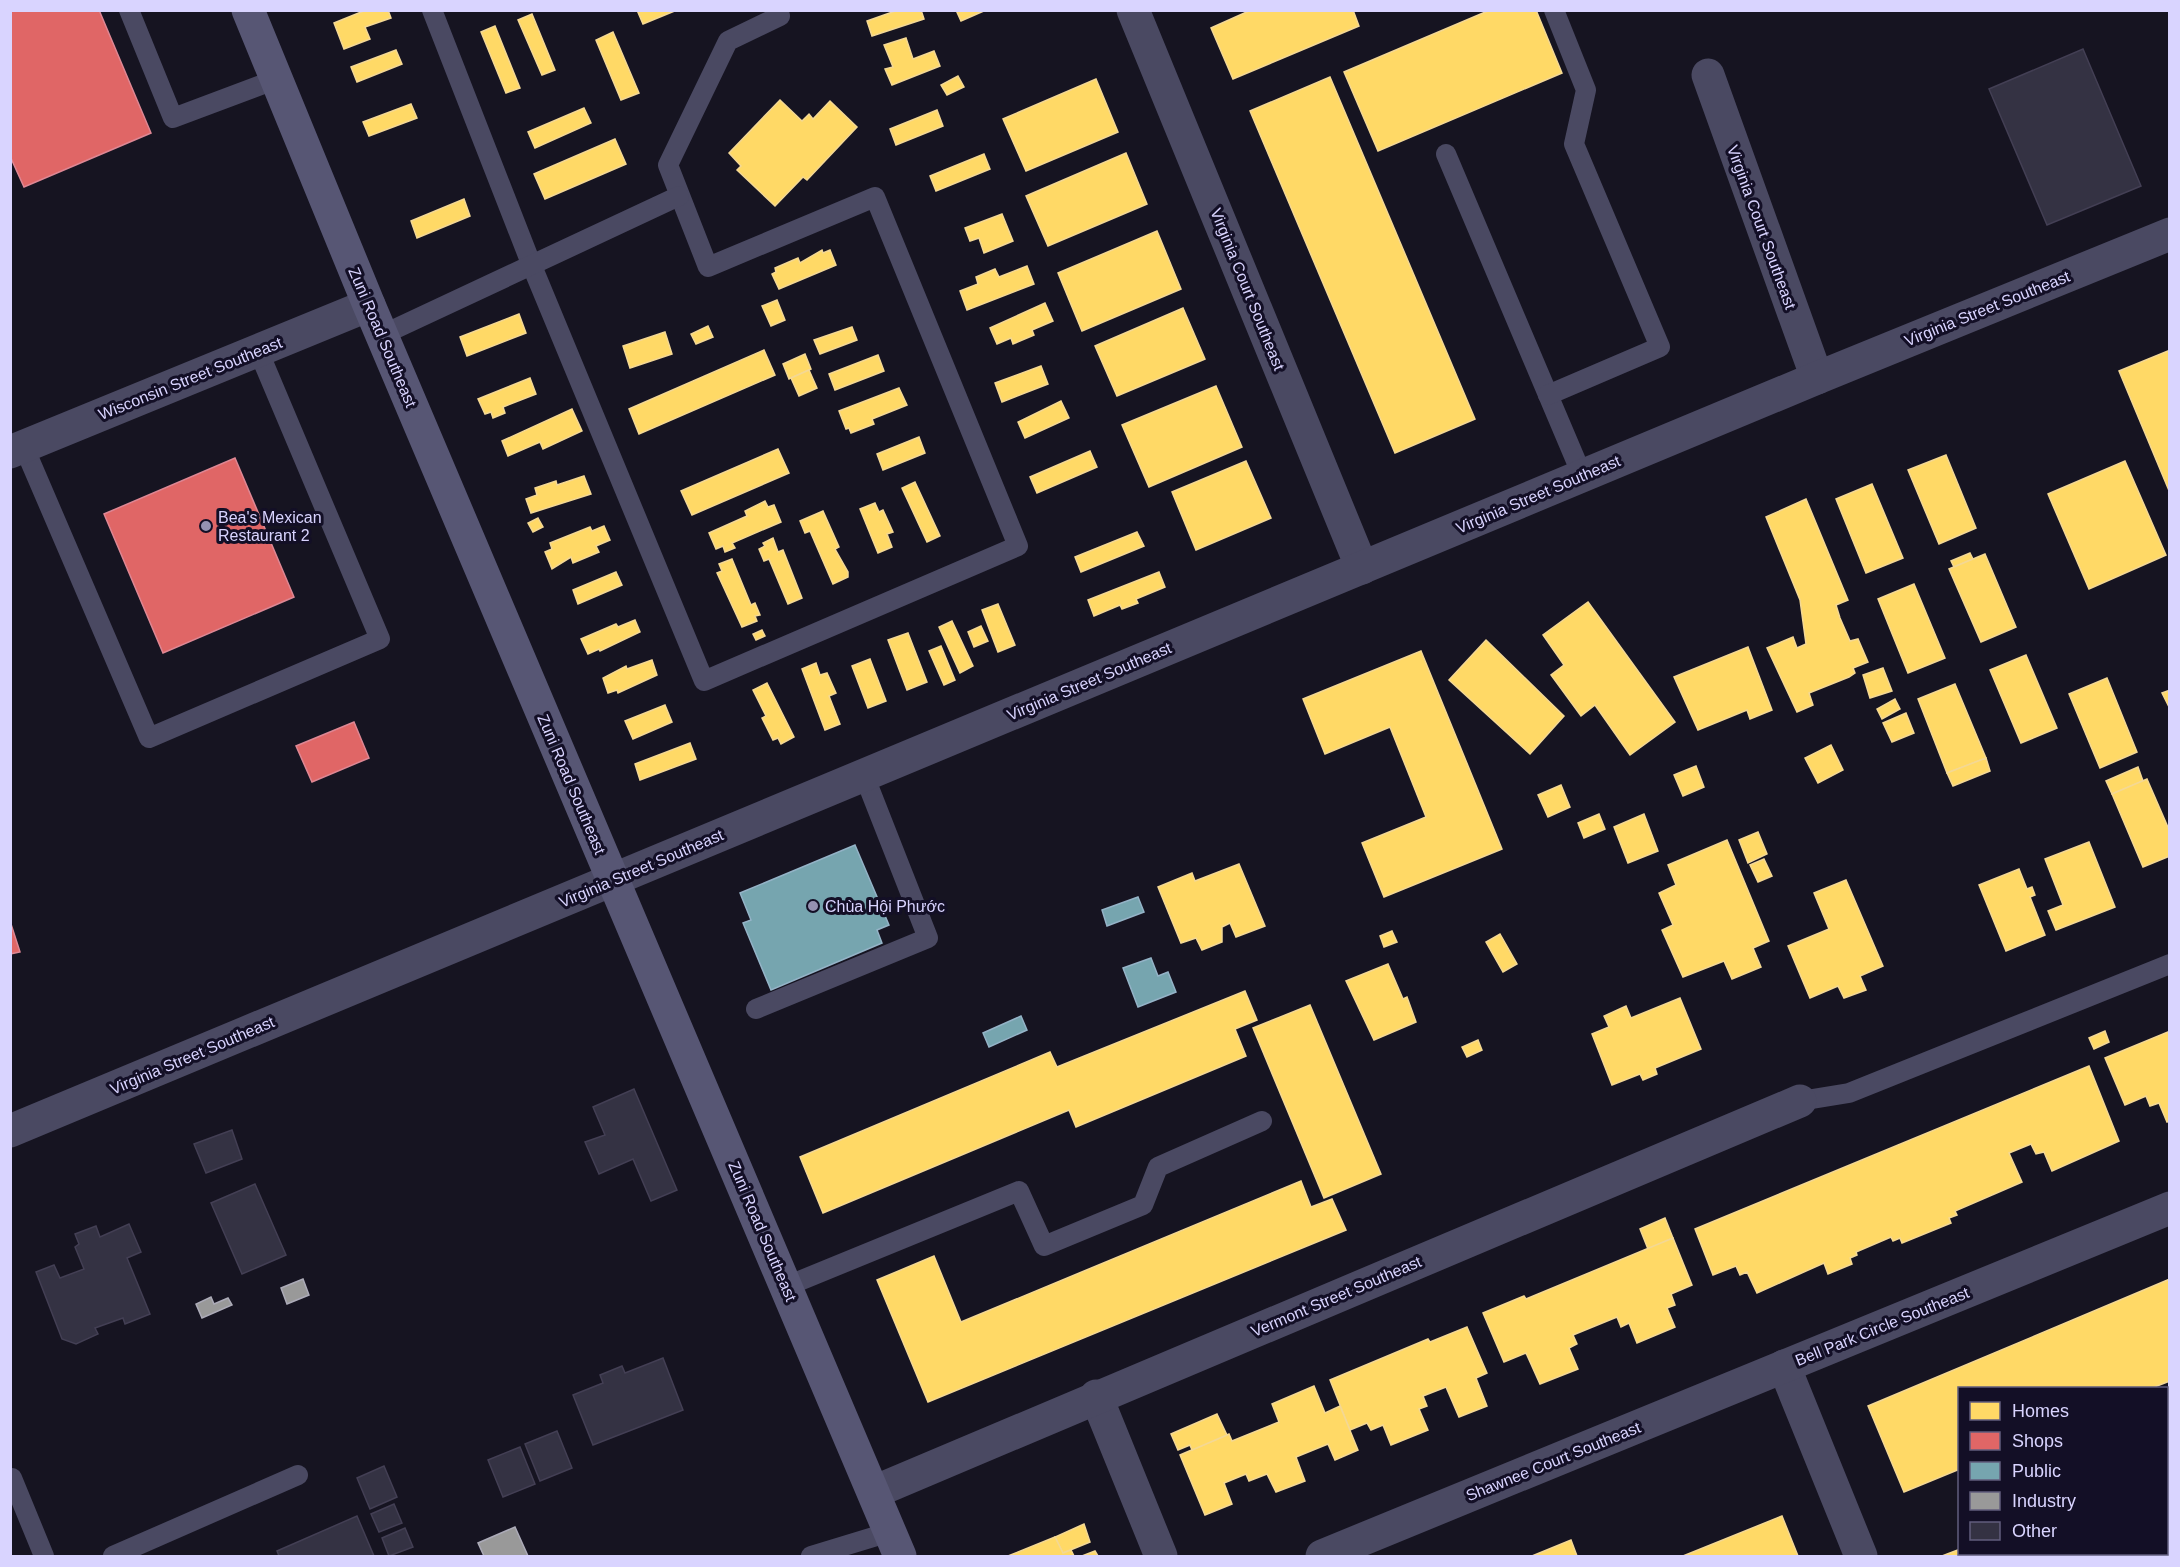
<svg xmlns="http://www.w3.org/2000/svg" width="2180" height="1567" font-family="Helvetica,sans-serif">
	<rect width="100%" height="100%" fill="#161421"/>
	<g fill="#ffd966" stroke="#f4d894" stroke-width="1.5">
		<path d="M366 10H388L391 18 365 27 370 39 344 49 334 23Z"/>
		<path d="M637 10H677L643 24Z"/>
		<path d="M898 10H921L924 19 872 36 867 21Z"/>
		<path d="M956 10H986L961 21Z"/>
		<path d="M1251 10H1353L1359 26 1233 79 1211 28Z"/>
		<path d="M1490 10H1536L1562 73 1378 151 1344 72Z"/>
		<path d="M532 14 555 70 542 75 518 20Z"/>
		<path d="M495 26 520 88 506 93 481 32Z"/>
		<path d="M613 32 639 93 621 100 596 40Z"/>
		<path d="M906 38 913 59 934 51 940 66 892 85 885 69 893 67 884 45Z"/>
		<path d="M396 50 402 64 357 82 351 67Z"/>
		<path d="M958 76 964 87 947 95 941 85Z"/>
		<path d="M1330 77 1475 419 1395 453 1250 111Z"/>
		<path d="M1096 79 1118 132 1026 171 1003 119Z"/>
		<path d="M780 100 802 121 809 114 813 119 830 101 857 127 807 180 803 177 775 206 737 170 741 166 729 153Z"/>
		<path d="M411 104 417 118 369 136 363 122Z"/>
		<path d="M584 108 591 123 535 148 528 132Z"/>
		<path d="M937 110 943 126 896 145 890 129Z"/>
		<path d="M615 139 626 164 545 199 534 174Z"/>
		<path d="M1126 153 1147 204 1048 246 1026 196Z"/>
		<path d="M984 154 990 169 936 191 930 176Z"/>
		<path d="M464 199 470 216 417 238 411 221Z"/>
		<path d="M1002 214 1013 241 984 253 979 238 970 241 965 228Z"/>
		<path d="M1157 231 1181 289 1082 331 1058 273Z"/>
		<path d="M822 250 823 253 830 250 836 265 779 289 772 274 776 272 775 268 798 258 800 263Z"/>
		<path d="M1027 266 1034 284 967 310 960 291 978 284 976 277 995 269 999 277Z"/>
		<path d="M777 300 785 320 771 326 762 306Z"/>
		<path d="M1045 303 1053 321 1032 330 1034 335 1013 344 1011 338 997 344 990 328Z"/>
		<path d="M1183 308 1205 359 1117 396 1095 346Z"/>
		<path d="M519 314 526 333 467 356 460 337Z"/>
		<path d="M708 326 713 337 696 344 691 334Z"/>
		<path d="M852 327 857 340 820 354 814 340Z"/>
		<path d="M665 332 672 354 630 368 623 346Z"/>
		<path d="M764 350 775 375 639 434 629 409Z"/>
		<path d="M2170 350V493L2119 371Z"/>
		<path d="M805 354 811 369 789 379 783 364Z"/>
		<path d="M878 355 884 371 835 390 829 374Z"/>
		<path d="M1041 366 1048 384 1002 402 995 383Z"/>
		<path d="M809 370 817 388 799 396 791 378Z"/>
		<path d="M530 378 536 394 503 407 505 413 493 418 491 412 485 414 478 399Z"/>
		<path d="M1216 386 1242 447 1149 487 1122 425Z"/>
		<path d="M899 388 907 405 872 419 874 424 851 433 849 428 846 429 839 411Z"/>
		<path d="M1061 401 1069 418 1025 438 1018 422Z"/>
		<path d="M572 409 582 431 543 449 540 442 508 456 502 441Z"/>
		<path d="M919 437 925 453 883 470 877 454Z"/>
		<path d="M778 449 789 473 692 515 681 491Z"/>
		<path d="M1090 451 1097 467 1037 493 1030 477Z"/>
		<path d="M1946 455 1976 528 1939 544 1908 470Z"/>
		<path d="M1246 461 1271 518 1196 550 1172 492Z"/>
		<path d="M2125 461 2166 555 2089 589 2048 494Z"/>
		<path d="M584 476 591 494 531 513 526 499 537 495 535 488 556 481 557 485Z"/>
		<path d="M915 482 940 536 927 542 902 488Z"/>
		<path d="M1872 484 1903 558 1866 573 1836 499Z"/>
		<path d="M1806 499 1848 600 1836 605 1840 618 1850 641 1858 639 1868 662 1853 668 1855 673 1849 677 1809 693 1813 705 1797 712 1767 648 1793 637 1797 648 1806 644 1800 600 1766 517Z"/>
		<path d="M765 501 768 507 774 505 781 522 732 543 735 548 725 552 723 546 716 549 709 533 747 516 745 511Z"/>
		<path d="M875 503 879 512 883 510 893 532 887 534 892 547 878 553 860 509Z"/>
		<path d="M823 511 839 547 835 549 848 572V577L833 584 810 531 805 533 800 521Z"/>
		<path d="M538 518 543 527 533 532 528 523Z"/>
		<path d="M604 526 610 540 596 546 599 552 573 563 571 557 552 569 545 552 552 549 550 543 590 527 592 531Z"/>
		<path d="M1137 532 1144 546 1081 572 1075 557Z"/>
		<path d="M773 538 778 552 783 550 802 598 788 604 769 559 764 561 759 549 765 546 763 543Z"/>
		<path d="M1970 553 1973 559 1954 567 1951 561Z"/>
		<path d="M1985 554 2016 627 1981 642 1949 569Z"/>
		<path d="M732 559 751 605 755 603 760 615 755 616 757 621 742 627 717 573 722 571 719 564Z"/>
		<path d="M616 572 622 585 578 604 573 590Z"/>
		<path d="M1159 572 1165 587 1136 599 1138 603 1122 609 1120 605 1094 616 1088 600Z"/>
		<path d="M1914 584 1945 658 1908 673 1878 599Z"/>
		<path d="M1588 602 1675 722 1630 755 1595 705 1581 716 1551 675 1564 665 1543 635Z"/>
		<path d="M998 604 1015 645 998 652 982 610Z"/>
		<path d="M635 620 640 632 600 651 599 649 588 654 581 639 616 624 618 627Z"/>
		<path d="M952 621 973 666 960 673 939 627Z"/>
		<path d="M981 626 988 641 974 647 968 632Z"/>
		<path d="M762 630 765 636 756 640 753 634Z"/>
		<path d="M908 633 927 682 907 690 888 640Z"/>
		<path d="M1486 640 1564 716 1530 754 1449 680Z"/>
		<path d="M941 646 955 680 944 685 929 651Z"/>
		<path d="M1748 647 1772 710 1750 719 1747 710 1698 730 1674 677Z"/>
		<path d="M1421 651 1502 849 1384 897 1362 843 1426 817 1390 727 1325 754 1303 699Z"/>
		<path d="M2026 655 2057 728 2021 743 1990 670Z"/>
		<path d="M870 659 886 701 868 708 852 666Z"/>
		<path d="M652 660 657 675 618 693 617 690 608 693 603 678 626 666 627 669Z"/>
		<path d="M816 663 820 675 827 673 836 693 829 696 840 724 825 730 802 669Z"/>
		<path d="M1883 668 1892 691 1870 698 1863 675Z"/>
		<path d="M2107 678 2137 752 2100 768 2069 694Z"/>
		<path d="M767 683 794 737 781 744 778 738 773 740 762 718 766 716 753 690Z"/>
		<path d="M1955 684 1986 758 1947 773 1918 699Z"/>
		<path d="M2170 690V709L2162 693Z"/>
		<path d="M1895 699 1900 709 1882 719 1877 709Z"/>
		<path d="M665 705 672 722 633 739 625 721Z"/>
		<path d="M1906 713 1914 733 1892 742 1883 723Z"/>
		<path d="M690 743 696 759 640 780 635 764Z"/>
		<path d="M1831 745 1843 770 1818 783 1805 758Z"/>
		<path d="M1986 758 1990 771 1953 786 1947 773Z"/>
		<path d="M1696 766 1704 787 1683 796 1674 775Z"/>
		<path d="M2138 767 2143 781 2112 794 2106 781Z"/>
		<path d="M2147 779 2170 832V856L2143 867 2112 794Z"/>
		<path d="M1561 785 1570 807 1548 817 1538 795Z"/>
		<path d="M1599 814 1605 829 1584 838 1578 823Z"/>
		<path d="M1644 814 1658 851 1628 863 1614 827Z"/>
		<path d="M1758 832 1767 854 1748 863 1739 840Z"/>
		<path d="M1727 840 1769 941 1753 948 1761 967 1732 979 1724 961 1683 977 1662 930 1673 925 1659 893 1676 885 1668 865Z"/>
		<path d="M2089 842 2115 907 2056 930 2048 911 2063 905 2045 859Z"/>
		<path d="M1764 859 1772 876 1758 882 1750 865Z"/>
		<path d="M1239 864 1265 926 1236 937 1230 923 1222 927V942L1202 950 1196 938 1181 943 1158 887 1192 873 1195 881Z"/>
		<path d="M2019 869 2027 889 2032 887 2035 895 2030 897 2045 935 2006 951 1979 885Z"/>
		<path d="M1846 880 1883 966 1860 976 1866 990 1844 998 1838 986 1810 998 1788 946 1829 929 1814 893Z"/>
		<path d="M1392 931 1397 942 1384 947 1380 936Z"/>
		<path d="M1500 934 1517 964 1503 972 1486 942Z"/>
		<path d="M1388 964 1403 999 1407 997 1416 1022 1374 1040 1346 981Z"/>
		<path d="M1245 991 1257 1020 1235 1029 1246 1056 1076 1127 1069 1110 823 1213 800 1157 1050 1052 1057 1067Z"/>
		<path d="M1680 998 1701 1049 1655 1068 1657 1074 1643 1080 1640 1074 1612 1085 1592 1034 1609 1027 1604 1016 1626 1006 1631 1018Z"/>
		<path d="M1310 1005 1381 1174 1324 1198 1253 1028Z"/>
		<path d="M2105 1031 2109 1042 2094 1049 2089 1038Z"/>
		<path d="M2170 1031V1121L2167 1122 2159 1103 2150 1106 2146 1096 2125 1105 2105 1058Z"/>
		<path d="M1478 1040 1482 1050 1467 1057 1462 1047Z"/>
		<path d="M2089 1066 2119 1141 2052 1171 2044 1152 2036 1154 2031 1144 2009 1153 2022 1182 1955 1211 1957 1215 1949 1218 1951 1223 1902 1243 1900 1238 1893 1241 1891 1237 1856 1252 1857 1255 1850 1258 1852 1264 1828 1274 1824 1263 1757 1293 1747 1272 1740 1275 1736 1266 1713 1275 1695 1229Z"/>
		<path d="M1301 1181 1311 1207 1332 1199 1346 1230 928 1402 877 1280 934 1256 961 1322Z"/>
		<path d="M1665 1218 1673 1238 1648 1249 1640 1229Z"/>
		<path d="M1673 1238 1692 1285 1671 1294 1675 1305 1667 1308 1675 1327 1637 1343 1629 1323 1621 1327 1617 1317 1573 1335 1577 1344 1569 1348 1578 1369 1540 1384 1526 1353 1504 1362 1483 1313 1524 1296 1526 1299Z"/>
		<path d="M2170 1279V1381L2152 1388H1960V1469L1904 1492 1868 1406Z"/>
		<path d="M1467 1327 1487 1373 1476 1378 1487 1406 1459 1417 1446 1387 1423 1396 1427 1406 1419 1409 1428 1430 1391 1445 1383 1425 1371 1430 1367 1423 1350 1430 1330 1380 1428 1339 1430 1342Z"/>
		<path d="M1314 1386 1325 1413 1340 1406 1358 1450 1335 1460 1328 1444 1296 1457 1305 1481 1276 1492 1267 1474 1249 1481 1246 1474 1224 1483 1232 1504 1205 1515 1180 1455 1229 1434 1232 1441 1279 1422 1272 1404Z"/>
		<path d="M1217 1414 1227 1435 1192 1450 1190 1445 1178 1450 1171 1434Z"/>
		<path d="M2170 1461V1530L2166 1531V1462Z"/>
		<path d="M1782 1516 1798 1556H1683Z"/>
		<path d="M1084 1524 1090 1542 1063 1553 1055 1537Z"/>
		<path d="M1055 1537 1063 1553 1071 1550 1074 1556H1008Z"/>
		<path d="M1571 1540 1577 1556H1532Z"/>
		<path d="M1960 1549V1554H2110L2111 1556H1942Z"/>
		<path d="M1095 1551 1098 1556H1082Z"/>
	</g>
	<g fill="#e06666" stroke="#de8794" stroke-width="1.5">
		<path d="M10 10H99L151 133 24 187 10 156Z"/>
		<path d="M235 458 294 597 163 653 104 514Z"/>
		<path d="M354 722 369 758 312 782 296 746Z"/>
		<path d="M10 921 20 952 10 954Z"/>
	</g>
	<g fill="#76a5af" stroke="#94b3c7" stroke-width="1.5">
		<path d="M855 845 889 925 877 930 882 943 771 990 743 923 751 920 740 893Z"/>
		<path d="M1138 897 1144 912 1107 926 1102 910Z"/>
		<path d="M1151 958 1158 976 1168 972 1176 992 1138 1007 1123 968Z"/>
		<path d="M1021 1016 1027 1030 989 1047 983 1033Z"/>
	</g>
	<g fill="#999" stroke="#acabb8" stroke-width="1.5">
		<path d="M303 1279 309 1295 287 1304 281 1288Z"/>
		<path d="M211 1297 214 1304 228 1298 232 1305 202 1318 196 1304Z"/>
		<path d="M515 1527 528 1556H484L478 1543Z"/>
	</g>
	<g fill="#343243" stroke="#433f54" stroke-width="1.5">
		<path d="M2083 49 2141 186 2047 225 1989 89Z"/>
		<path d="M634 1089 677 1190 651 1201 633 1159 599 1174 585 1142 605 1135 593 1107Z"/>
		<path d="M232 1130 242 1159 206 1173 194 1144Z"/>
		<path d="M255 1184 286 1255 242 1274 211 1203Z"/>
		<path d="M129 1224 141 1252 127 1258 150 1314 125 1324 123 1318 95 1328 98 1334 76 1344 62 1339 36 1272 54 1265 60 1278 84 1269 75 1247 79 1244 75 1234 96 1226 100 1237Z"/>
		<path d="M663 1358 683 1410 593 1445 573 1395 603 1383 600 1375 622 1366 625 1373Z"/>
		<path d="M557 1431 572 1468 540 1481 525 1444Z"/>
		<path d="M520 1447 535 1484 503 1497 488 1460Z"/>
		<path d="M384 1466 397 1497 370 1509 357 1478Z"/>
		<path d="M394 1504 402 1523 379 1532 371 1514Z"/>
		<path d="M357 1516 374 1556H279L277 1551Z"/>
		<path d="M405 1528 413 1547 389 1556 382 1538Z"/>
	</g>
	<g fill="none" stroke-linecap="round" stroke-linejoin="round">
		<g stroke="#4a4962" stroke-width="20">
			<path d="M129 10 173 118 277 79"/>
			<path d="M432 10 532 266 704 681 1018 546 875 197 708 267 668 165 728 41 780 16 778 10"/>
			<path d="M1446 154 1582 475"/>
			<path d="M382 335 679 196"/>
			<path d="M1548 395 1660 347 1574 144 1586 90 1554 10"/>
			<path d="M24 447 149 738 380 639 258 350"/>
			<path d="M756 1009 928 938 864 775"/>
			<path d="M1800 1101 1849 1093 2170 964"/>
			<path d="M787 1286 1019 1191 1044 1246 1143 1205 1158 1167 1262 1121"/>
			<path d="M12 1478 44 1556"/>
			<path d="M113 1556 298 1475"/>
			<path d="M811 1556 890 1532"/>
		</g>
		<g stroke="#4a4962" stroke-width="33">
			<path d="M1133 10 1362 568"/>
			<path d="M1708 75 1817 378"/>
			<path d="M10 452 369 305"/>
			<path d="M10 1131 1817 378 2170 234"/>
			<path d="M1784 1366 1861 1556"/>
			<path d="M1096 1396 1161 1556"/>
			<path d="M874 1492 1800 1101"/>
			<path d="M1322 1556 2170 1208"/>
		</g>
		<path stroke="#575674" stroke-width="33" d="M248 10 369 305 900 1556"/>
	</g>
	<g fill="#9591b1" stroke="#130f26" stroke-width="2">
		<circle cx="206" cy="526" r="6"/>
		<circle cx="813" cy="906" r="6"/>
	</g>
	<g text-anchor="middle" stroke-width="6" stroke-linejoin="round" paint-order="stroke">
		<g font-size="16" fill="#d9d4ff" stroke="#130f26">
			<text transform="translate(1762 227) rotate(70)" y="6">Virginia Court Southeast</text>
			<text transform="translate(1248 289) rotate(68)" y="6">Virginia Court Southeast</text>
			<text transform="translate(1987 308) rotate(-22)" y="6">Virginia Street Southeast</text>
			<text transform="translate(383 337) rotate(67)" y="6">Zuni Road Southeast</text>
			<text transform="translate(190 378) rotate(-22)" y="6">Wisconsin Street Southeast</text>
			<text transform="translate(1538 494) rotate(-23)" y="6">Virginia Street Southeast</text>
			<text transform="translate(1089 681) rotate(-23)" y="6">Virginia Street Southeast</text>
			<text transform="translate(572 784) rotate(67)" y="6">Zuni Road Southeast</text>
			<text transform="translate(641 868) rotate(-23)" y="6">Virginia Street Southeast</text>
			<text transform="translate(192 1055) rotate(-23)" y="6">Virginia Street Southeast</text>
			<text transform="translate(763 1231) rotate(67)" y="6">Zuni Road Southeast</text>
			<text transform="translate(1336 1296) rotate(-23)" y="6">Vermont Street Southeast</text>
			<text transform="translate(1882 1326) rotate(-22)" y="6">Bell Park Circle Southeast</text>
			<text transform="translate(1553 1461) rotate(-22)" y="6">Shawnee Court Southeast</text>
		</g>
		<g font-size="16" fill="#d9d4ff" stroke="#130f26" text-anchor="start">
			<text x="218" y="523">Bea's Mexican<tspan x="218" dy="18">Restaurant 2</tspan></text>
			<text x="825" y="912">Chùa Hội Phước</text>
		</g>
	</g>
	<rect width="2180" height="1567" fill="none" stroke="#d9d4ff" stroke-width="24"/>
	<rect x="1958" y="1387" width="210" height="168" fill="#130f26" stroke="#625e7d" stroke-width="1.5"/>
	<rect x="1970" y="1402" width="30" height="18" fill="#ffd966" stroke="#625e7d" stroke-width="1.5"/>
	<text x="2012" y="1417" font-size="18" fill="#d9d4ff">Homes</text>
	<rect x="1970" y="1432" width="30" height="18" fill="#e06666" stroke="#625e7d" stroke-width="1.5"/>
	<text x="2012" y="1447" font-size="18" fill="#d9d4ff">Shops</text>
	<rect x="1970" y="1462" width="30" height="18" fill="#76a5af" stroke="#625e7d" stroke-width="1.5"/>
	<text x="2012" y="1477" font-size="18" fill="#d9d4ff">Public</text>
	<rect x="1970" y="1492" width="30" height="18" fill="#999999" stroke="#625e7d" stroke-width="1.5"/>
	<text x="2012" y="1507" font-size="18" fill="#d9d4ff">Industry</text>
	<rect x="1970" y="1522" width="30" height="18" fill="#343243" stroke="#625e7d" stroke-width="1.5"/>
	<text x="2012" y="1537" font-size="18" fill="#d9d4ff">Other</text>
</svg>
